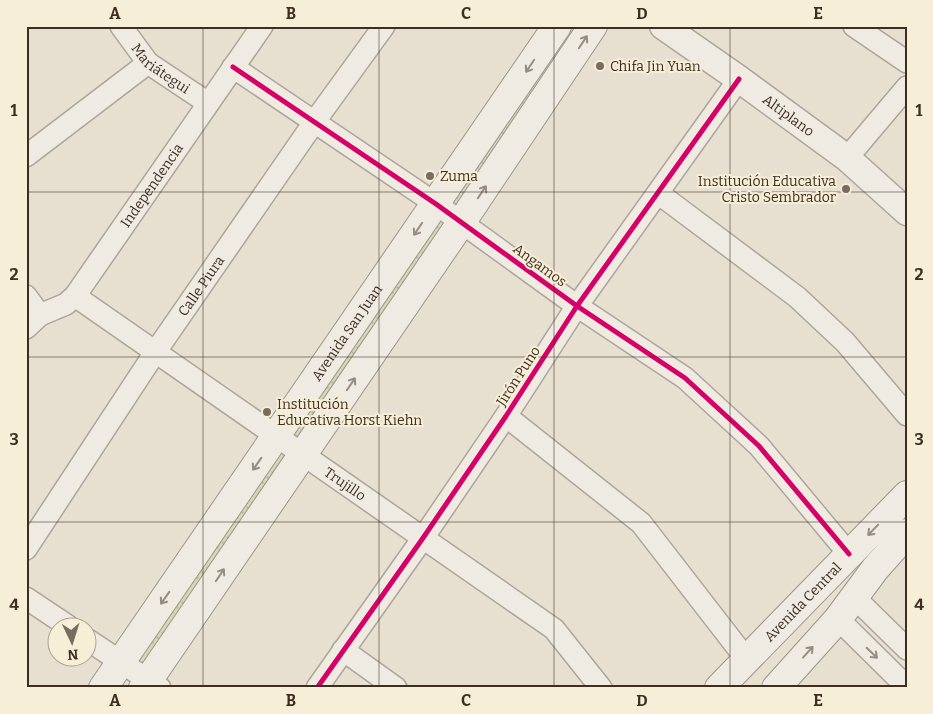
<svg xmlns="http://www.w3.org/2000/svg" width="933" height="714" font-family="Bitter,serif">
	<defs>
		<pattern id="grass-dots" width="8" height="8" patternUnits="userSpaceOnUse" patternTransform="scale(1.25)"><rect width="8" height="8" fill="#d6d7b3"/><path d="M2 2h.1M6 6h.1" fill="none" stroke="#b9b99a" stroke-width="1.8" stroke-linecap="round"/></pattern>
	</defs>
	<rect width="100%" height="100%" fill="#e7e0d1"/>
	<g fill="url(#grass-dots)">
		<path d="M562 26H583L458 209 444 204Z"/>
		<path d="M437 220 446 227 305 441 289 440Z"/>
		<path d="M279 452 289 460 145 663 136 657Z"/>
	</g>
	<g fill="none" stroke-linecap="round" stroke-linejoin="round">
		<defs>
			<g id="minor">
				<path id="s1" d="M121 26 148 63 208 103"/>
				<path d="M854 26 907 62"/>
				<path d="M233 67 436 204 577 306 685 378 759 446 849 554"/>
				<path d="M26 156 148 63"/>
				<path d="M847 158 907 87"/>
				<path d="M658 193 797 297 845 342 907 415"/>
				<path d="M26 296 40 315"/>
				<path id="s2" d="M75 296 554 629 601 688"/>
				<path id="s3" d="M26 328 40 315 66 304 75 296 262 26"/>
				<path d="M506 416 641 523 747 660"/>
				<path id="s4" d="M26 549 156 351 315 121 384 26"/>
				<path d="M854 597 907 649"/>
				<path d="M26 598 68 626"/>
				<path d="M838 619 907 687"/>
				<path d="M88 640 160 688"/>
				<path d="M343 650 396 688"/>
				<path d="M317 688 423 538 506 416 577 306 739 79"/>
			</g>
			<g id="tertiary">
				<path id="s5" d="M663 26 739 79 847 158 907 212"/>
			</g>
			<g id="secondary">
				<path id="s6" d="M103 688 557 26"/>
				<path d="M143 688 461 223 593 26"/>
				<path id="s7" d="M719 688 907 495"/>
				<path d="M776 688 838 619 875 569 907 533"/>
			</g>
		</defs>
		<use href="#minor" stroke="#ada599" stroke-width="24"/>
		<use href="#tertiary" stroke="#ada599" stroke-width="29"/>
		<use href="#secondary" stroke="#9c958a" stroke-width="30"/>
		<use href="#minor" stroke="#efebe3" stroke-width="21"/>
		<use href="#tertiary" stroke="#efebe3" stroke-width="26"/>
		<use href="#secondary" stroke="#efebe3" stroke-width="28"/>
		<defs>
			<g id="cycleway">
				<path d="M233 67 436 204 577 306 685 378 759 446 849 554"/>
				<path d="M317 688 423 538 506 416 577 306 739 79"/>
			</g>
		</defs>
		<use href="#cycleway" stroke="#f7eed8" stroke-width="8"/>
		<use href="#cycleway" stroke="#d6006c" stroke-width="5"/>
	</g>
	<defs><path id="oneway-shaft" d="M-6 0H5M1.5-3L5.5 0L1.5 3" fill="none" stroke-width="1.6" stroke-linecap="round" stroke-linejoin="round" transform="scale(1.25)"/></defs>
	<g stroke="#968c82">
		<use href="#oneway-shaft" transform="translate(583 42) rotate(-56)"/>
		<use href="#oneway-shaft" transform="translate(530 66) rotate(124)"/>
		<use href="#oneway-shaft" transform="translate(482 192) rotate(-56)"/>
		<use href="#oneway-shaft" transform="translate(418 229) rotate(124)"/>
		<use href="#oneway-shaft" transform="translate(351 384) rotate(-56)"/>
		<use href="#oneway-shaft" transform="translate(257 464) rotate(125)"/>
		<use href="#oneway-shaft" transform="translate(873 530) rotate(134)"/>
		<use href="#oneway-shaft" transform="translate(220 575) rotate(-56)"/>
		<use href="#oneway-shaft" transform="translate(165 598) rotate(125)"/>
		<use href="#oneway-shaft" transform="translate(808 652) rotate(-48)"/>
		<use href="#oneway-shaft" transform="translate(872 653) rotate(44)"/>
	</g>
	<path fill="none" stroke="#3d2e20" stroke-width="1" stroke-opacity="0.55" d="M203 26V688M379 26V688M554 26V688M730 26V688M26 192H907M26 357H907M26 522H907"/>
	<g fill="#786c5e" stroke="#f7eed8" stroke-width="2">
		<circle cx="600" cy="66" r="5"/>
		<circle cx="430" cy="176" r="5"/>
		<circle cx="846" cy="189" r="5"/>
		<circle cx="267" cy="412" r="5"/>
	</g>
	<g text-anchor="middle" stroke-width="4" stroke-linejoin="round" paint-order="stroke">
		<g font-size="14" fill="#3d2e20" stroke="#f7eed8" text-anchor="start">
			<text x="610" y="71">Chifa Jin Yuan</text>
			<text x="440" y="181">Zuma</text>
			<text x="836" y="186" text-anchor="end">Institución Educativa<tspan x="836" dy="16">Cristo Sembrador</tspan></text>
			<text x="277" y="409">Institución<tspan x="277" dy="16">Educativa Horst Kiehn</tspan></text>
		</g>
		<g font-size="14" fill="#3d2e20" stroke="#f7eed8">
			<text dy="5" stroke="none"><textPath href="#s1" startOffset="59">Mariátegui</textPath></text>
			<text dy="5" stroke="none"><textPath href="#s5" startOffset="154">Altiplano</textPath></text>
			<text dy="5" stroke="none"><textPath href="#s3" startOffset="194">Independencia</textPath></text>
			<text transform="translate(540 265) rotate(36)" y="5">Angamos</text>
			<text dy="5" stroke="none"><textPath href="#s4" startOffset="316">Calle Piura</textPath></text>
			<text dy="5" stroke="none"><textPath href="#s6" startOffset="431">Avenida San Juan</textPath></text>
			<text transform="translate(518 376) rotate(-57)" y="5">Jirón Puno</text>
			<text dy="5" stroke="none"><textPath href="#s2" startOffset="329">Trujillo</textPath></text>
			<text dy="5" stroke="none"><textPath href="#s7" startOffset="120">Avenida Central</textPath></text>
		</g>
	</g>
	<rect width="933" height="714" fill="none" stroke="#f7eed8" stroke-width="55"/>
	<g transform="translate(72 642) rotate(176)"><circle r="24" fill="#f7eed8" stroke="#ada18e"/>
	<path d="M0-4L9 19L0 12L-9 19Z" fill="#786c5e"/>
	<text y="-8" font-size="14" font-weight="bold" text-anchor="middle" fill="#3d2e20">N</text>
	</g>
	<rect x="28" y="28" width="878" height="658" fill="none" stroke="#3d2e20" stroke-width="2"/>
	<g font-size="16" text-anchor="middle" font-weight="bold" fill="#3d2e20">
		<text x="115" y="19">A</text>
		<text x="291" y="19">B</text>
		<text x="466" y="19">C</text>
		<text x="642" y="19">D</text>
		<text x="818" y="19">E</text>
		<text x="14" y="116">1</text>
		<text x="919" y="116">1</text>
		<text x="14" y="280">2</text>
		<text x="919" y="280">2</text>
		<text x="14" y="445">3</text>
		<text x="919" y="445">3</text>
		<text x="14" y="610">4</text>
		<text x="919" y="610">4</text>
		<text x="115" y="706">A</text>
		<text x="291" y="706">B</text>
		<text x="466" y="706">C</text>
		<text x="642" y="706">D</text>
		<text x="818" y="706">E</text>
	</g>
</svg>
